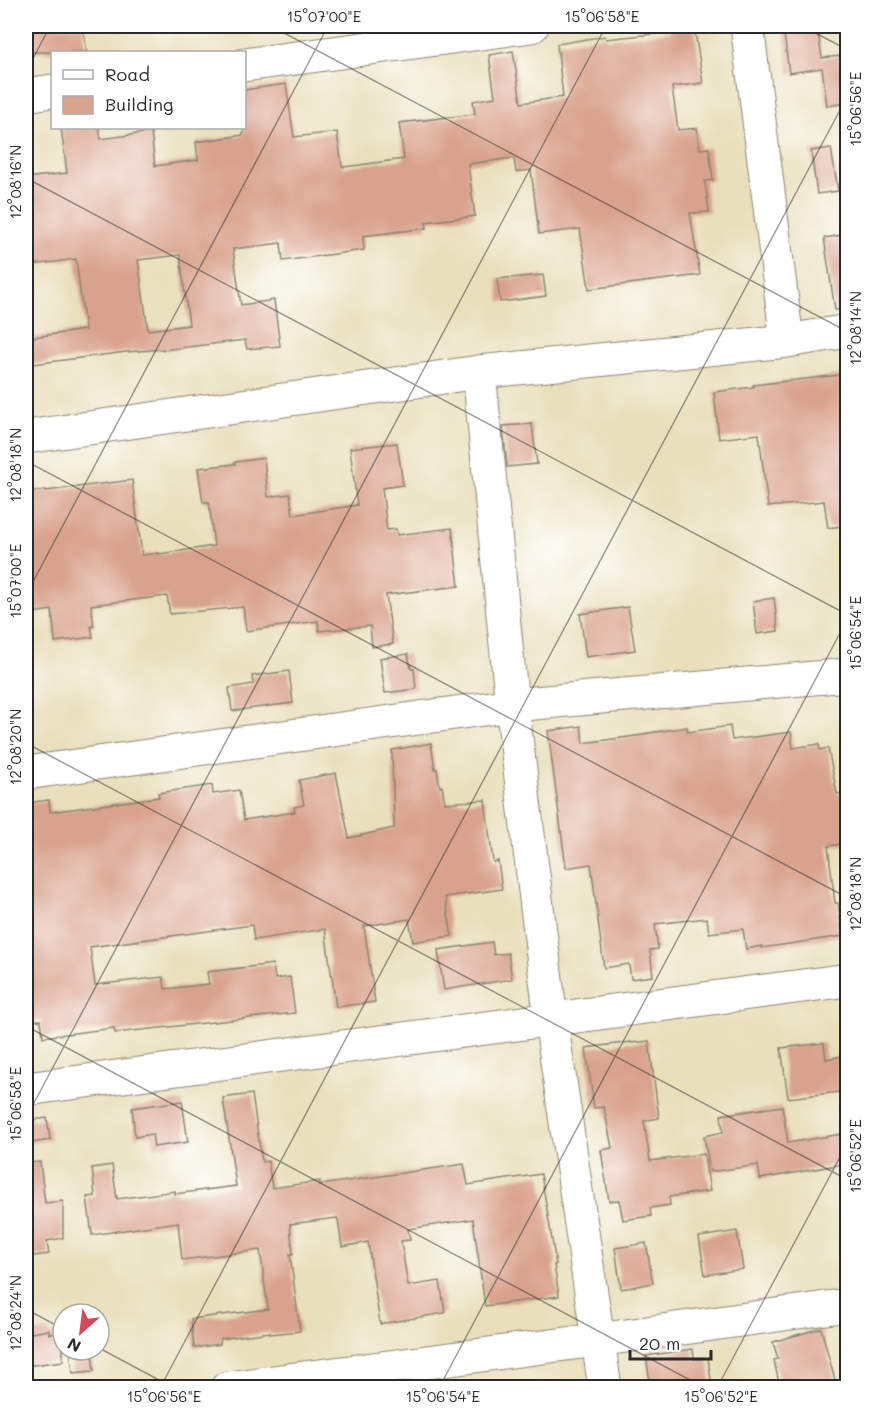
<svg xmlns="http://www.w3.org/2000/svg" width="873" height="1413" font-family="Mali,sans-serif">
	<rect width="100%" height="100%" fill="#fff"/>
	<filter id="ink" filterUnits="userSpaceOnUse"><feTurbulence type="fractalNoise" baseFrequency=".0167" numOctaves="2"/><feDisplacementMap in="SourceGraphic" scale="12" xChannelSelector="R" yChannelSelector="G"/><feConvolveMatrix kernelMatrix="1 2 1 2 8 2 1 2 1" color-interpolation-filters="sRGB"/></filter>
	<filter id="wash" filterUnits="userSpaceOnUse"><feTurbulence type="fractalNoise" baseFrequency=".008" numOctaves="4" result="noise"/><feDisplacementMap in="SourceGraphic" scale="24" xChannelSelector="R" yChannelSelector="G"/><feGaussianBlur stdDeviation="1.35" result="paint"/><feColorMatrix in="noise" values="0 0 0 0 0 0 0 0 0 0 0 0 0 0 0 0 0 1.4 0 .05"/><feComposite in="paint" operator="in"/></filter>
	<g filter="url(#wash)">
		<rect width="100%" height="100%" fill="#e9dfbb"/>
		<g id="blocks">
			<g fill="#d9a28c" fill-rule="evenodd">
				<path d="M26 26H83L87 52H26Z"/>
				<path d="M670 26H694L703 83 672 87 678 130 697 128 700 149 709 148 713 180 705 181 709 212 690 213 700 275 589 289 580 229 539 234 531 170 516 172 514 158 468 164 475 216 426 222 427 228 363 236 364 250 283 261 281 243 233 249 241 305 274 300 280 346 247 349 245 340 163 350V349L126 352 26 365V338L85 330 76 259 26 266V178L67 173 61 128H99L101 139 151 132 155 166 198 160 196 142 243 135V134L244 133V90L286 84 294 137 337 132 342 166 344 167 404 159 399 123 475 114 473 101 495 97 489 55 513 51 521 103 563 97 557 44 605 36 606 39 671 32ZM180 255 189 325 148 330 138 260Z"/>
				<path d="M783 26H817L822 58 848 55V103L827 106 822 68 789 73Z"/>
				<path d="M831 148 838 191 817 194 811 151Z"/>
				<path d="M848 234V309L835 310 824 238Z"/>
				<path d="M543 275 546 296 500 302 497 279Z"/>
				<path d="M848 374V525L828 528 824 501 768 507 759 434 719 439 714 392 754 387 753 385Z"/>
				<path d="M532 424 537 464 507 467 503 426Z"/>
				<path d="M397 443 403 485 382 488 387 530 396 529 397 535 452 528 459 586 386 595 393 644 372 647 370 626 319 631 318 621 246 631 243 607 170 614 167 596 91 605 94 626H91L93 637 55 642 52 610 26 614V557H30L26 513V492L46 490V491L132 480 142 555 159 553V554L214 546 209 502H203L198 468 235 464V462L264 458 268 497 290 494 293 515 357 505 350 448Z"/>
				<path d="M774 598 778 631 757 634 753 601Z"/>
				<path d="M628 607 635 650 586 657 580 614Z"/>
				<path d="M408 654 411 669H414L416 689 385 693 380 658Z"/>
				<path d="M289 671 293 703 232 711 229 688 253 684 252 676Z"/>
				<path d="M581 726 583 743 643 735V734L687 727 688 732 730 726 732 740 791 732 793 748 819 744 820 750 828 748 837 794 848 792V843L828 846 835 903H838L843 936 762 948V946L746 949 743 929 709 933 707 918 655 924 658 949 650 950 653 976 631 979 629 964 604 968 591 864 566 868 548 731Z"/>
				<path d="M431 743 435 769H437L440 787 442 786 445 803 485 800 493 862 498 861 502 889 445 897 452 936 413 942 409 919 364 926 375 1002 336 1007 325 929 254 940 252 925 90 947 95 985 163 977 165 989 209 984 207 972 273 964 275 979 290 977 295 1013 115 1033 114 1028 43 1037 41 1020 26 1021V803L49 800 50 812 159 797 158 793 212 785 213 794 239 790 244 820 295 812 294 807 304 805 299 780 336 773 349 838 394 828 392 750Z"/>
				<path d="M492 942 494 955 508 953 512 979 444 990 438 950Z"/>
				<path d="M649 1041 659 1118 644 1121 650 1161 704 1154 710 1191 669 1197 670 1205 650 1208 651 1216 623 1220 619 1200 609 1201 601 1150 612 1148 604 1107 594 1108 586 1048 631 1042V1043Z"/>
				<path d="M824 1043 826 1059 848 1055V1091L788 1098 781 1048Z"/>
				<path d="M252 1094 262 1162 268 1161 272 1188 320 1181V1185L464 1164 468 1185 541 1174 556 1264 554 1265 559 1296 485 1306 473 1219 408 1229 410 1240 401 1241 408 1286 440 1281 445 1313 380 1324 368 1242 342 1247 338 1220 337 1218 290 1224 293 1254H290L300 1331 270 1334V1332L220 1339V1344L194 1348 191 1319 268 1309 260 1250 182 1260 178 1222 92 1235 87 1197 95 1196 92 1168 112 1165 117 1199 175 1191V1194L236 1186 223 1098Z"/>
				<path d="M182 1101 188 1142 154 1147 152 1134 135 1137 132 1108Z"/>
				<path d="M782 1106 788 1143 848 1133V1163L760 1179 758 1165 710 1172 704 1136 723 1132 721 1115Z"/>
				<path d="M47 1118 50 1140 26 1144V1121Z"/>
				<path d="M40 1162 45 1203 63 1201V1238L47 1241 49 1254 26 1257V1163Z"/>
				<path d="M737 1231 743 1269 705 1275 699 1237Z"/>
				<path d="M646 1243 653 1283 621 1289 615 1248Z"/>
				<path d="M821 1328 837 1388H780L774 1360 778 1359 773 1342Z"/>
				<path d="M49 1330V1334L63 1332V1361L26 1366V1334Z"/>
				<path d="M693 1349 694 1359 708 1358 712 1388H651L646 1356Z"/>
				<path d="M70 1350H92L94 1371 73 1373Z"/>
			</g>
		</g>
	</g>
	<g filter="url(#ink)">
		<use href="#blocks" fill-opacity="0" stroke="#8a8573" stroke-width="1.5"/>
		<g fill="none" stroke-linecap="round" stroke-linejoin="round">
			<defs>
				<g id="minor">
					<path d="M747 26 787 341"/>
					<path d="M244 65 532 26"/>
					<path d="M26 95 52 91"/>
					<path d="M479 372 512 705 551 1020 605 1388"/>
					<path d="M26 437 479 372 787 341 848 331"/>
					<path d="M26 773 512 705 848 675"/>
					<path d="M26 1089 848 980"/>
					<path d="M227 1388 597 1340 848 1305"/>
				</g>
			</defs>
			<use href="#minor" stroke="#8a8573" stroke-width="35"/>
			<use href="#minor" stroke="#fff" stroke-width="33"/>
		</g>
	</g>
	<path fill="none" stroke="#2b2b2b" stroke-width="1.5" stroke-opacity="0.45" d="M271 26 848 332M802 26 848 50M26 72 50 26M26 178 848 615M26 461 848 898M26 595 328 26M26 743 848 1180M26 1026 705 1388M26 1118 606 26M26 1309 63 1329M99 1348 174 1388M160 1388 848 95M439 1388 848 618M717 1388 848 1142"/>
	<rect width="873" height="1413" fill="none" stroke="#fff" stroke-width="66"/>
	<rect x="51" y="51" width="195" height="78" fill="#ffffff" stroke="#aaaaaa" stroke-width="1.5"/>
	<rect x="63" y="70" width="30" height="9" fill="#ffffff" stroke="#aaaaaa" stroke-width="1.5"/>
	<text x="105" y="81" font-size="18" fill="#2b2b2b">Road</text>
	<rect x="63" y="96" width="30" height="18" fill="#d9a28c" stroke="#aaaaaa" stroke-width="1.5"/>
	<text x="105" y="111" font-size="18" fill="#2b2b2b">Building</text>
	<g transform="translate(81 1332) rotate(208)"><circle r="28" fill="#ffffff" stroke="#aaaaaa" stroke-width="1.5"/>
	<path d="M0-4.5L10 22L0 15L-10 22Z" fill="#d1495b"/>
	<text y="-9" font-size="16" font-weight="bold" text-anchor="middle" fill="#2b2b2b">N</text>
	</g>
	<path d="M630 1350v9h81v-9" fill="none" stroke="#2b2b2b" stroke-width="3"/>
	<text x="639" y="1350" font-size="18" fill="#2b2b2b" stroke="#ffffff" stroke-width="4.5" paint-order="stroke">20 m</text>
	<rect x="33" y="33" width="807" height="1347" fill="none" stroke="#2b2b2b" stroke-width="2"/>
	<g font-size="15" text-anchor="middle" fill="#2b2b2b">
		<text x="324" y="22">15°07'00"E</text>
		<text x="602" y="22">15°06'58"E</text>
		<text transform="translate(856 109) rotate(-90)" y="5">15°06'56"E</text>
		<text transform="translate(16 182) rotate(-90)" y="5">12°08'16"N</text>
		<text transform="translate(856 328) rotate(-90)" y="5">12°08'14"N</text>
		<text transform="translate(16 465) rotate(-90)" y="5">12°08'18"N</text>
		<text transform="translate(16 581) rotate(-90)" y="5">15°07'00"E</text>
		<text transform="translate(856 633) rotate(-90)" y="5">15°06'54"E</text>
		<text transform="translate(16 747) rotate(-90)" y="5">12°08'20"N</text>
		<text transform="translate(856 894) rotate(-90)" y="5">12°08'18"N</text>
		<text transform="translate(16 1104) rotate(-90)" y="5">15°06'58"E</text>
		<text transform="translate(856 1156) rotate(-90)" y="5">15°06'52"E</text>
		<text transform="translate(16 1313) rotate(-90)" y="5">12°08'24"N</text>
		<text x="164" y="1402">15°06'56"E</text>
		<text x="443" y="1402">15°06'54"E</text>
		<text x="721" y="1402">15°06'52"E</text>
	</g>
</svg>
